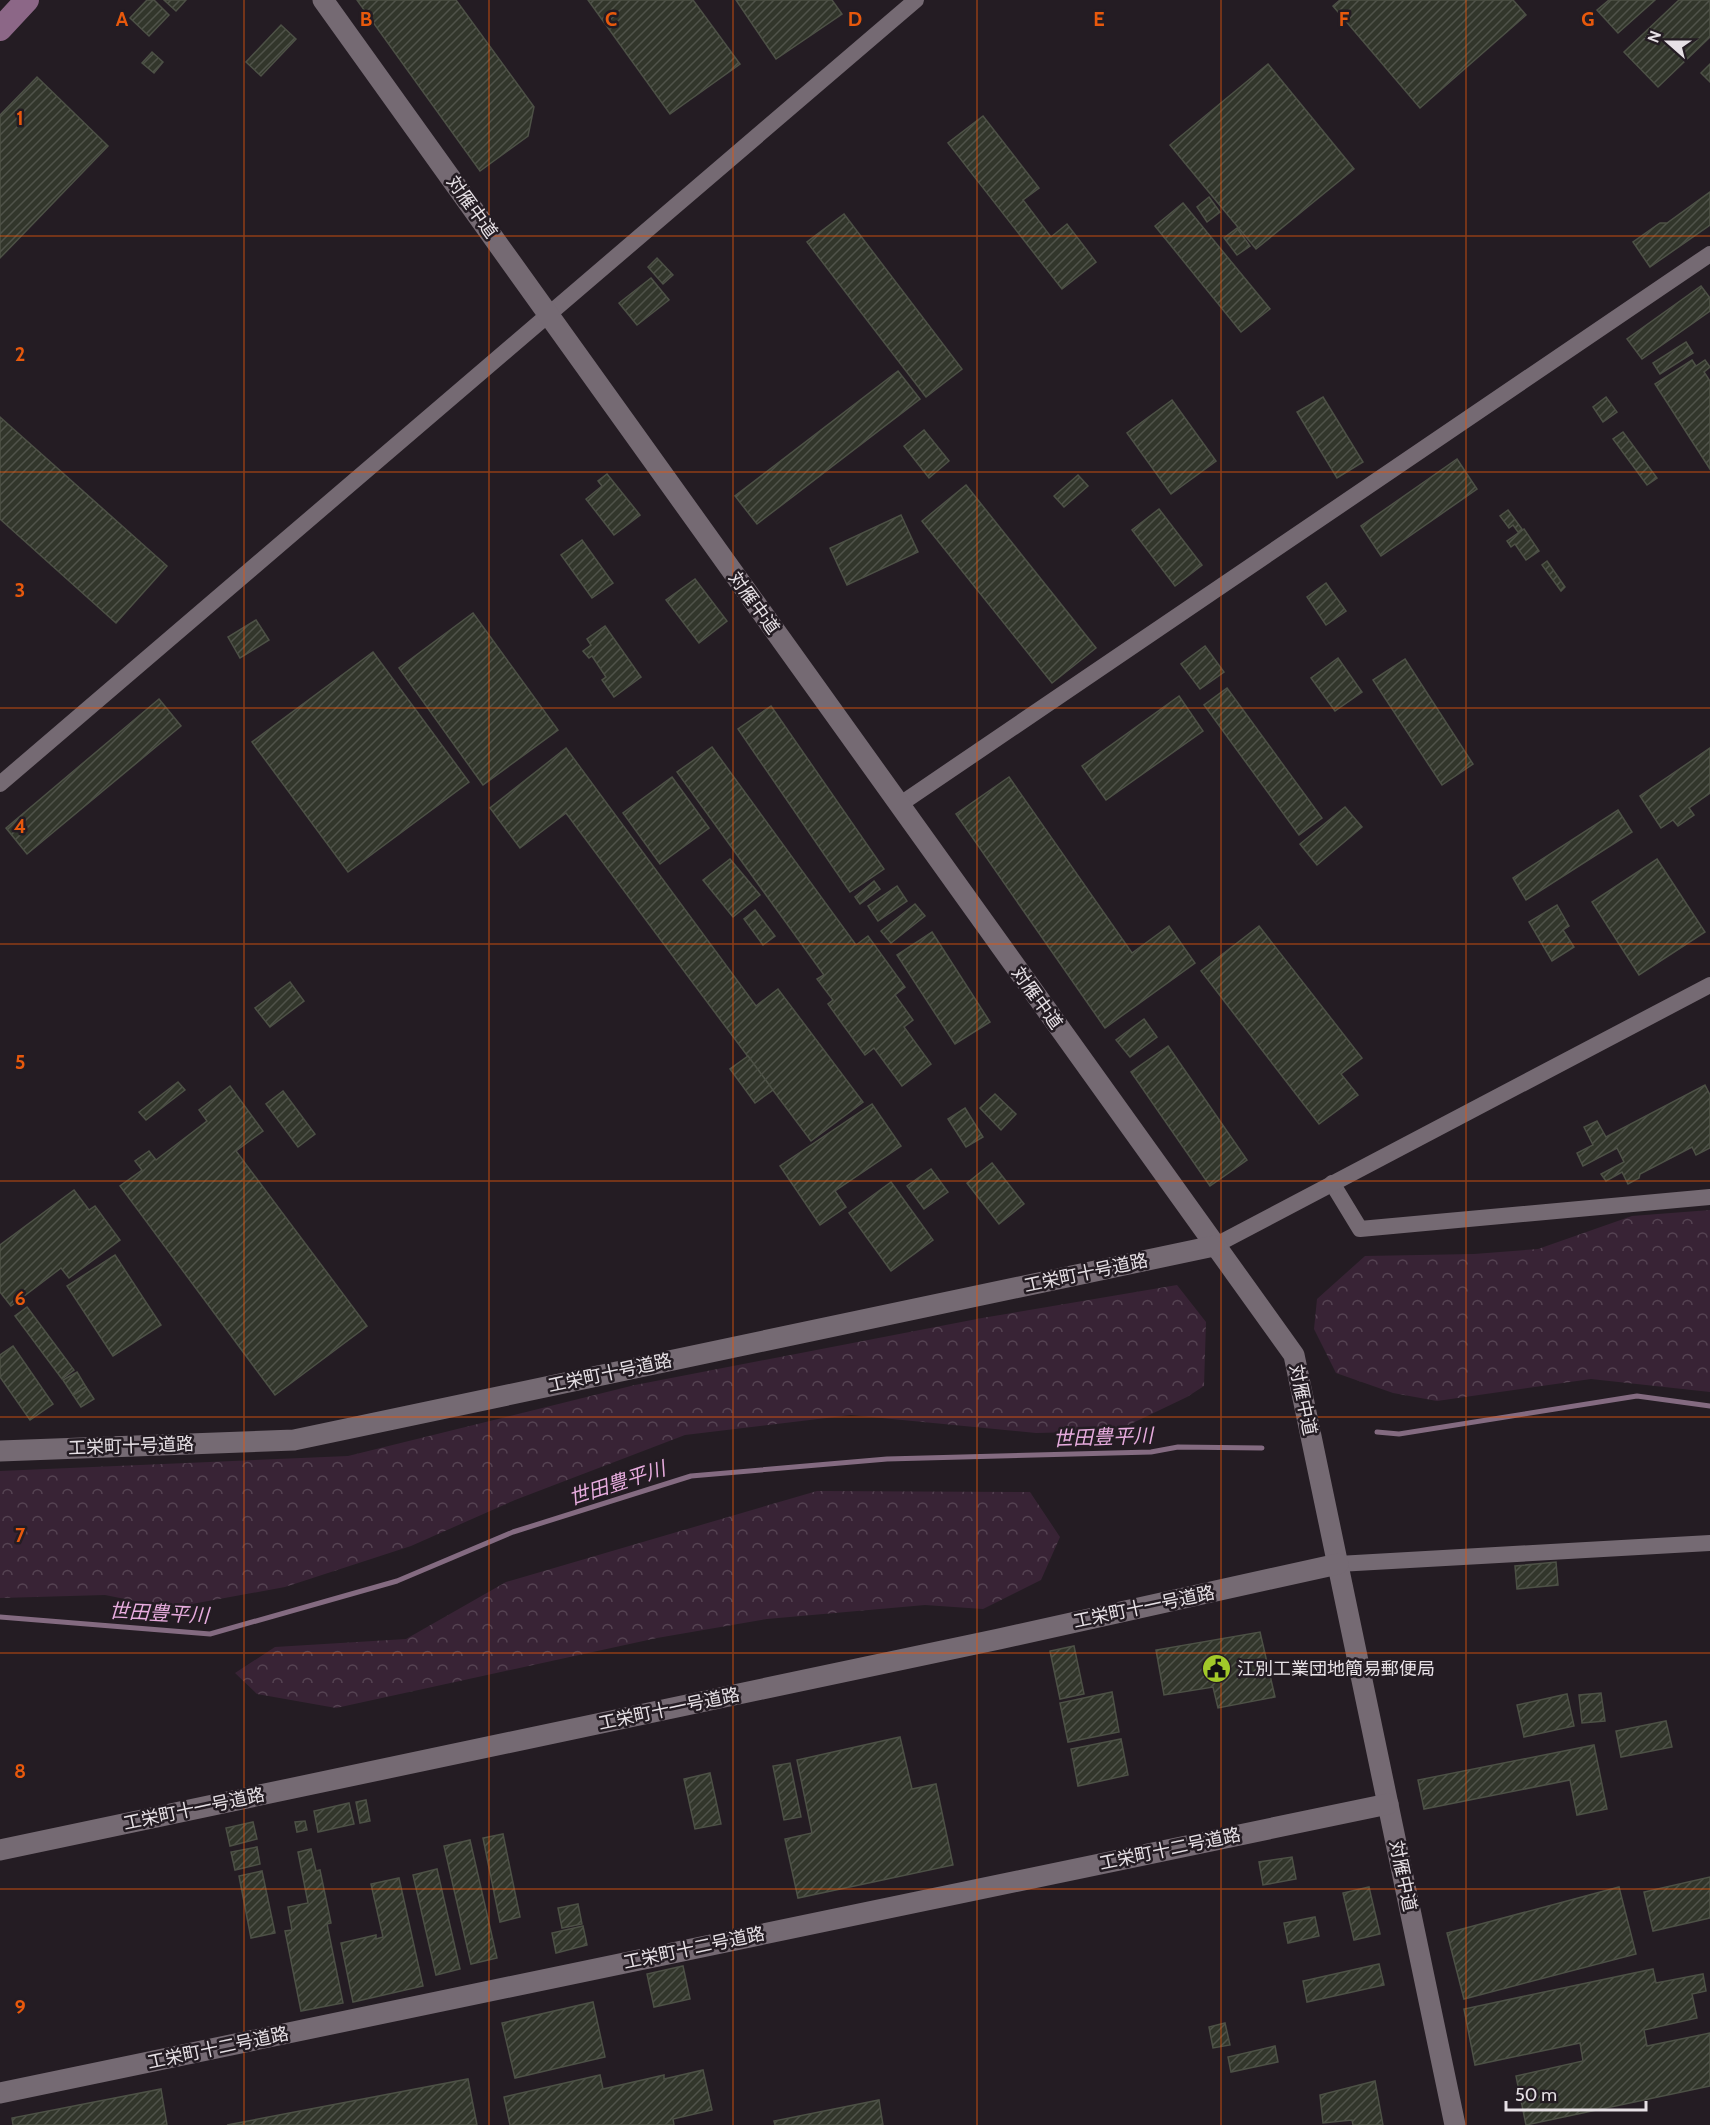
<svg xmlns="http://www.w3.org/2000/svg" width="1710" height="2125" font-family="Cabin,'Noto Sans JP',sans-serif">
	<defs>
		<pattern id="forest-crowns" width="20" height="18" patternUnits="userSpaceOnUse" patternTransform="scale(1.5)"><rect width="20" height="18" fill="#382335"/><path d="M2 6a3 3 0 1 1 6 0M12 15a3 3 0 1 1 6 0" fill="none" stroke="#554352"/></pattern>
		<pattern id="building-hatch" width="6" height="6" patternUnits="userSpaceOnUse" patternTransform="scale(1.5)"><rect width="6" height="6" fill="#32362b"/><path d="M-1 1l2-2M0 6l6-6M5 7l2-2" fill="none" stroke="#50534a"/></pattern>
	</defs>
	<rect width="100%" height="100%" fill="#241c23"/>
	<g fill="url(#forest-crowns)">
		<path d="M1710 1210V1392L1591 1379 1437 1401 1393 1393 1336 1373 1314 1329 1317 1299 1365 1256 1474 1254 1538 1249 1632 1216Z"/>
		<path d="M1177 1285 1206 1322 1204 1386 1187 1397 1116 1431 1036 1433 851 1415 685 1435 515 1500 411 1546 285 1587 170 1608 105 1595 0 1598V1471L348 1456 635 1385 982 1318Z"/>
		<path d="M817 1491 1030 1492 1060 1537 1041 1580 983 1609 925 1605 767 1619 657 1638 336 1708 257 1694 235 1673 275 1647 406 1639 506 1582Z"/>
	</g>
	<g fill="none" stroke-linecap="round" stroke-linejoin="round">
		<g stroke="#846b81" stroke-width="5">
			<path d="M1377 1432 1399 1434 1637 1396 1710 1406"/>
			<path d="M0 1617 210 1634 397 1581 513 1532 691 1476 887 1459 1151 1452 1178 1447 1262 1448"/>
		</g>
	</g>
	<g fill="url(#building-hatch)" stroke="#4d5146" stroke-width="1.5">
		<path d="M147 0H154L169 15 149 36 130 18Z"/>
		<path d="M164 0H186L176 11Z"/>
		<path d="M357 0H456L534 107 528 136 480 171Z"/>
		<path d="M588 0H693L740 64 670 114Z"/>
		<path d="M736 0H832L842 14 776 59Z"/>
		<path d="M1340 0H1513L1526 15 1420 108 1333 6Z"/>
		<path d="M1609 0H1655L1618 33 1597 10Z"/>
		<path d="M1679 0H1710V37L1658 87 1624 52Z"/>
		<path d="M281 25 296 39 261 76 246 62Z"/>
		<path d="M152 52 163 62 154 73 142 63Z"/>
		<path d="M1268 64 1354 169 1256 249 1170 145Z"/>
		<path d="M1710 64V82L1701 73Z"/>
		<path d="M37 77 108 146 0 258V115Z"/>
		<path d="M983 116 1039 188 1023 200 1051 237 1067 224 1096 262 1062 289 948 143Z"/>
		<path d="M1710 192V225L1650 267 1633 242 1660 223H1667Z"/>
		<path d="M1209 197 1220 212 1207 222 1197 207Z"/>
		<path d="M1183 203 1270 309 1241 332 1155 226Z"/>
		<path d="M844 214 962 369 926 397 807 242Z"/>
		<path d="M1237 228 1250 246 1237 255 1224 238Z"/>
		<path d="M657 258 673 275 663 284 648 267Z"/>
		<path d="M651 278 669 300 637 325 619 303Z"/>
		<path d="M1701 286 1710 298V311L1642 359 1627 339Z"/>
		<path d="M1686 342 1693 353 1660 374 1653 363Z"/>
		<path d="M1692 360 1696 366 1705 360 1710 367 1704 372 1710 381V469L1655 384Z"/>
		<path d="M898 371 920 399 757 524 735 496Z"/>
		<path d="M1323 397 1363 462 1337 478 1297 412Z"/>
		<path d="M1606 397 1617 412 1603 422 1593 407Z"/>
		<path d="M1172 400 1216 461 1171 494 1127 433Z"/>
		<path d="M0 417 167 566 116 623 0 519Z"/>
		<path d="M924 430 949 461 929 478 904 446Z"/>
		<path d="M1623 432 1657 478 1647 485 1613 439Z"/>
		<path d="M1457 459 1477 489 1381 556 1361 526Z"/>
		<path d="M607 474 640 515 614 535 586 499 602 486 598 481Z"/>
		<path d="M1078 475 1088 486 1064 507 1054 496Z"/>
		<path d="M966 485 1096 648 1052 683 922 521Z"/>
		<path d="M1159 509 1202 565 1175 586 1132 530Z"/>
		<path d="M1508 510 1522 529 1518 532 1513 525 1509 528 1500 516Z"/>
		<path d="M901 515 918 552 847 585 830 548Z"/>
		<path d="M1524 529 1539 551 1526 560 1515 544 1511 547 1507 541Z"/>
		<path d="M582 540 613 583 592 598 561 555Z"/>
		<path d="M1547 561 1565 587 1561 591 1542 565Z"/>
		<path d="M695 579 727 621 699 643 666 600Z"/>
		<path d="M1326 583 1346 611 1326 625 1307 597Z"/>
		<path d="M473 613 558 730 483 785 399 668Z"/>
		<path d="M256 620 269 640 240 658 228 637Z"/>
		<path d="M605 626 641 677 614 697 602 680 606 677 592 656 589 658 583 651 591 645 587 639Z"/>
		<path d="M1205 646 1224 672 1200 689 1181 664Z"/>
		<path d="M373 652 469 782 348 872 252 742Z"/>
		<path d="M1338 658 1362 692 1335 711 1311 678Z"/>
		<path d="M1405 659 1473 764 1442 785 1373 680Z"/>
		<path d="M1227 688 1322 818 1299 835 1204 705Z"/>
		<path d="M1179 696 1203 731 1106 800 1082 766Z"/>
		<path d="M159 699 181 726 27 854 6 828Z"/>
		<path d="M771 706 884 869 850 892 738 729Z"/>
		<path d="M712 747 856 945 868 936 905 987 895 995 913 1020 904 1027 931 1064 902 1086 874 1048 865 1055 841 1022 828 1004 833 1000 817 979 824 975 677 772Z"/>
		<path d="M566 748 756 1006 778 989 863 1102 811 1141 566 813 520 848 490 808Z"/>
		<path d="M1710 748V793L1689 808 1694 815 1678 826 1673 820 1661 828 1640 796Z"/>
		<path d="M672 777 709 828 660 864 623 813Z"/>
		<path d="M1009 777 1132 953 1169 926 1195 963 1105 1028 956 814Z"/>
		<path d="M1345 807 1362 827 1317 865 1300 844Z"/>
		<path d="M1618 810 1632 832 1526 900 1513 878Z"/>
		<path d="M730 859 760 895 733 917 703 880Z"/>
		<path d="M1657 859 1705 932 1639 975 1592 902Z"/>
		<path d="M874 881 880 889 860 904 855 897Z"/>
		<path d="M897 886 907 901 878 921 868 906Z"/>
		<path d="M915 904 925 916 891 943 881 931Z"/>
		<path d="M1557 905 1569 926 1563 930 1574 947 1552 961 1529 922Z"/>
		<path d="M755 910 775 936 763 945 744 919Z"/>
		<path d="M1259 926 1362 1058 1341 1074 1358 1095 1319 1124 1201 971Z"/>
		<path d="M932 932 990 1022 955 1044 897 955Z"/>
		<path d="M290 982 304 1001 270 1027 255 1008Z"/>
		<path d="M1144 1019 1157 1037 1130 1057 1116 1040Z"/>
		<path d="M1168 1046 1247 1160 1210 1186 1131 1072Z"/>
		<path d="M748 1056 773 1090 755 1103 730 1069Z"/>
		<path d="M178 1082 185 1090 146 1120 139 1112Z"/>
		<path d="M1705 1085 1710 1095V1148L1696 1155 1692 1147 1640 1174 1639 1178 1628 1184 1622 1172 1606 1181 1601 1174 1624 1162 1617 1148 1583 1166 1577 1153 1593 1145 1584 1127 1597 1121 1606 1137Z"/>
		<path d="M230 1086 263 1131 236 1151 367 1326 275 1395 120 1186 142 1170 135 1161 149 1151 156 1160 207 1121 199 1110Z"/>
		<path d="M283 1091 315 1134 298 1147 266 1104Z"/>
		<path d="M995 1094 1016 1114 1001 1130 980 1108Z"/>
		<path d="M872 1104 901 1146 835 1191 846 1207 820 1225 780 1166Z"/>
		<path d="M965 1108 983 1137 966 1147 948 1119Z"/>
		<path d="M992 1163 1024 1204 999 1224 967 1183Z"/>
		<path d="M931 1169 948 1192 924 1209 907 1186Z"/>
		<path d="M891 1182 933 1240 891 1271 849 1213Z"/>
		<path d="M74 1190 89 1210 95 1206 120 1240 69 1278 61 1268 11 1306 0 1292V1245Z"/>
		<path d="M115 1255 161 1325 113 1356 67 1286Z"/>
		<path d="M27 1307 74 1370 62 1379 15 1316Z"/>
		<path d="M13 1346 53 1404 30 1420 0 1377V1355Z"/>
		<path d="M77 1372 86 1387 73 1395 63 1380Z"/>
		<path d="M86 1387 94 1399 81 1407 73 1395Z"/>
		<path d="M1556 1562 1558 1585 1517 1589 1515 1566Z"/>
		<path d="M1260 1632 1275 1697 1218 1708 1213 1687 1164 1695 1156 1650Z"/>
		<path d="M1074 1646 1084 1694 1060 1699 1050 1651Z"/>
		<path d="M1112 1692 1119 1732 1068 1742 1060 1703Z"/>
		<path d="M1601 1693 1605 1721 1582 1723 1579 1695Z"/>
		<path d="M1567 1694 1574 1726 1524 1737 1517 1705Z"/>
		<path d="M1666 1721 1672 1747 1621 1757 1616 1731Z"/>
		<path d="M900 1737 912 1789 936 1784 953 1865 798 1898 785 1839 812 1833 797 1760Z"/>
		<path d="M1121 1739 1128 1775 1078 1786 1071 1749Z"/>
		<path d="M1594 1745 1607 1809 1577 1815 1570 1780 1424 1809 1418 1780Z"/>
		<path d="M790 1763 801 1817 784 1820 773 1766Z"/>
		<path d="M710 1773 721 1824 695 1829 684 1779Z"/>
		<path d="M366 1800 370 1821 360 1823 356 1802Z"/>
		<path d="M349 1803 354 1824 318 1832 314 1811Z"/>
		<path d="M305 1821 307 1830 297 1832 295 1822Z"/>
		<path d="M253 1822 257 1839 230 1846 226 1828Z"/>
		<path d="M503 1834 520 1917 500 1922 483 1838Z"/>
		<path d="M470 1840 497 1958 471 1964 444 1846Z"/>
		<path d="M257 1847 260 1864 235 1870 231 1852Z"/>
		<path d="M311 1849 316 1871 320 1870 331 1923 327 1924 343 2003 301 2011 285 1931 292 1930 288 1907 308 1903 298 1852Z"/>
		<path d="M1292 1857 1296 1879 1263 1885 1259 1862Z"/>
		<path d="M437 1869 460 1969 436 1975 413 1875Z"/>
		<path d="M262 1871 275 1933 251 1938 239 1876Z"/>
		<path d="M1710 1877V1918L1653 1931 1644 1892Z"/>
		<path d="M399 1878 423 1986 353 2002 341 1943 376 1935V1939L383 1937 371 1884Z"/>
		<path d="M1369 1887 1380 1934 1354 1940 1343 1893Z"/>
		<path d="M1619 1887 1636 1954 1464 1999 1447 1933Z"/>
		<path d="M578 1904 582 1924 562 1928 558 1908Z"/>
		<path d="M1315 1917 1319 1936 1288 1943 1284 1923Z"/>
		<path d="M583 1926 587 1945 556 1953 552 1933Z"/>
		<path d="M1379 1964 1384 1985 1307 2002 1303 1981Z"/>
		<path d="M683 1966 690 1999 654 2007 647 1974Z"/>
		<path d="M1653 1969 1656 1983 1703 1974 1706 1991 1692 1994 1697 2018 1644 2030 1647 2046 1710 2033V2086L1526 2125 1516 2076 1583 2061 1580 2043 1475 2065 1464 2009Z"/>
		<path d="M593 2002 605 2057 515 2078 502 2023Z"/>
		<path d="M1225 2023 1230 2045 1213 2048 1209 2027Z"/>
		<path d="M1275 2046 1278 2062 1231 2072 1228 2057Z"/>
		<path d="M703 2070 712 2110 673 2119 674 2125H510L504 2097 600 2075 603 2089 664 2075V2079Z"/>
		<path d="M468 2079 477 2125H227Z"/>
		<path d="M1375 2081 1383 2125H1353L1352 2120 1323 2123 1320 2095Z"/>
		<path d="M161 2089 167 2125H13L12 2118Z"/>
		<path d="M879 2100 883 2125H775L774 2121Z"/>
	</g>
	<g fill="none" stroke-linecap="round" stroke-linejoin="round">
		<g stroke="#756a73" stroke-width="16">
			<path d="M0 784 916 0"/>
			<path d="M899 805 1710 254"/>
			<path d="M1332 1183 1360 1229 1710 1197"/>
			<path d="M1214 1246 1710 985"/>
			<path d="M1338 1564 1710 1543"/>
		</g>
		<g stroke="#756a73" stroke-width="21">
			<path d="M323 0 1294 1355 1455 2125"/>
			<path d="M0 1451 294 1440 1214 1246"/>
			<path d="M0 1850 999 1639 1338 1564"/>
			<path d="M0 2093 1388 1804"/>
		</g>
		<path stroke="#8c6787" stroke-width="24" d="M0 29 27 0"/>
	</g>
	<path fill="none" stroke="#e8590c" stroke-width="1.5" stroke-opacity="0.55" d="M244 0V2125M489 0V2125M733 0V2125M977 0V2125M1221 0V2125M1466 0V2125M0 236H1710M0 472H1710M0 708H1710M0 944H1710M0 1181H1710M0 1417H1710M0 1653H1710M0 1889H1710"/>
	<defs>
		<symbol id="civic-disc" viewBox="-11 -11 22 22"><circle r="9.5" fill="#a1c929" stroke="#241c23"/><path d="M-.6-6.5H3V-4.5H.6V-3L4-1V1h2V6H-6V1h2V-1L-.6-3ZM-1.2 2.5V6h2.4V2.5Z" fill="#111"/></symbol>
	</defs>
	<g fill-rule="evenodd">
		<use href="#civic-disc" x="1200" y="1652" width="33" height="33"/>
	</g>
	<g text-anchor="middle" stroke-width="5" stroke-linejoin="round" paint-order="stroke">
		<g font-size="18" fill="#e6e0e5" stroke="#241c23">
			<text transform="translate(472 207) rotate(54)" y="6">対雁中道</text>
			<text transform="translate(754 603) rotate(54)" y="6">対雁中道</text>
			<text transform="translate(1037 998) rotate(54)" y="6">対雁中道</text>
			<text transform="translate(1086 1273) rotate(-12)" y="6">工栄町十号道路</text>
			<text transform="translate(610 1373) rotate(-12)" y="6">工栄町十号道路</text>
			<text transform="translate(1303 1400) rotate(78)" y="6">対雁中道</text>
			<text transform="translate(131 1446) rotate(-2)" y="6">工栄町十号道路</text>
			<text transform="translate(1144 1607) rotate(-12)" y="6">工栄町十一号道路</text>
			<text transform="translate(669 1709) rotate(-12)" y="6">工栄町十一号道路</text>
			<text transform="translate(194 1809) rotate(-12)" y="6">工栄町十一号道路</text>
			<text transform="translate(1170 1849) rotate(-12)" y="6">工栄町十二号道路</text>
			<text transform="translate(1403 1876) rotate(78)" y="6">対雁中道</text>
			<text transform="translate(694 1948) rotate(-12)" y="6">工栄町十二号道路</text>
			<text transform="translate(218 2048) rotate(-12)" y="6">工栄町十二号道路</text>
		</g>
		<g font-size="18" fill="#e6e0e5" stroke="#241c23" text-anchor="start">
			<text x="1237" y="1675">江別工業団地簡易郵便局</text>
		</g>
		<g font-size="20" font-style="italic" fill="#e7acde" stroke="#241c23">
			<text transform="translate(1103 1437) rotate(-2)" y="7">世田豊平川</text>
			<text transform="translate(617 1483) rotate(-18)" y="7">世田豊平川</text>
			<text transform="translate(159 1613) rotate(3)" y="7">世田豊平川</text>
		</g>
	</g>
	<g font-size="20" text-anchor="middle" font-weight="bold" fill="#e8590c" stroke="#241c23" stroke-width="5" stroke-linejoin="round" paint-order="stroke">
		<text x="122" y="26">A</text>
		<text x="366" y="26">B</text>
		<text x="611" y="26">C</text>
		<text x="855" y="26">D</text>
		<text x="1099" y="26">E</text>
		<text x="1344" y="26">F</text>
		<text x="1588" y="26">G</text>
		<text x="20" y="125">1</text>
		<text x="20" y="361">2</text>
		<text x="20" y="597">3</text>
		<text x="20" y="833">4</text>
		<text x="20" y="1069">5</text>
		<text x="20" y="1305">6</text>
		<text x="20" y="1542">7</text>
		<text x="20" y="1778">8</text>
		<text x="20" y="2014">9</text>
	</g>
	<g transform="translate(1668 42) rotate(291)" stroke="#241c23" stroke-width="4.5" paint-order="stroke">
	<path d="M0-4.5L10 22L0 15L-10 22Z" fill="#e6e0e5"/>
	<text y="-9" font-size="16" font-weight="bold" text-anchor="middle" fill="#e6e0e5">N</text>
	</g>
	<path d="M1506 2101v9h140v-9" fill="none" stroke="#e6e0e5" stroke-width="3"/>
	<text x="1515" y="2101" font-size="18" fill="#e6e0e5" stroke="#241c23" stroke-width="4.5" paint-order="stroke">50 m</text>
</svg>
